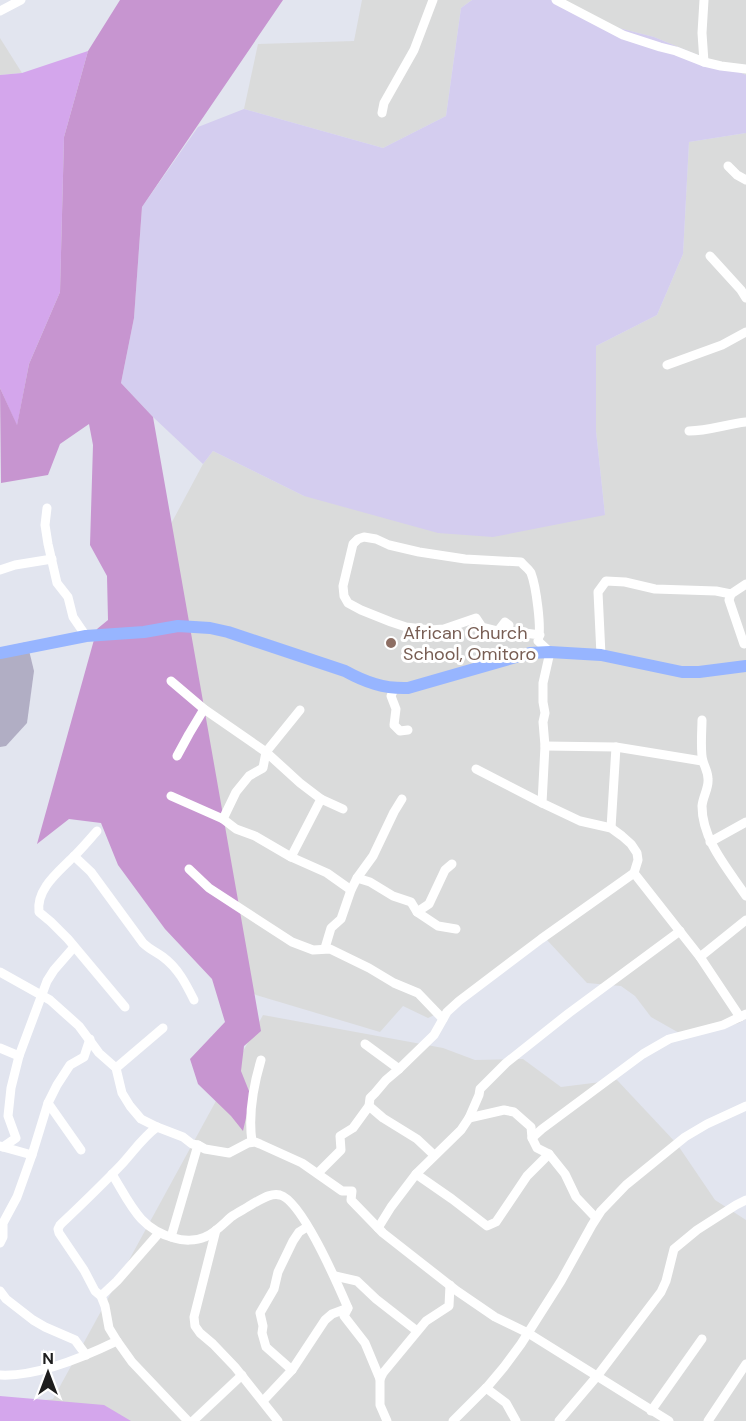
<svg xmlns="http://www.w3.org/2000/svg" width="746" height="1421" font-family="'DM Sans',sans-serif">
	<rect width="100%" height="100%" fill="#e2e5ef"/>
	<g fill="#dadbdb">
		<path d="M362 0H472L461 8 446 116 383 148 244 109 258 44 354 41Z"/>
		<path d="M552 0H746V75L654 37 599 23Z"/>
		<path d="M0 38 22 73 0 75Z"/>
		<path d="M746 133V1019L739 1023 688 1038 651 1017 635 996 621 986 587 983 547 940 456 1005 428 1018 403 1006 380 1032 256 995 236 980 165 535 203 464 213 451 304 496 605 515 596 431V346L657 315 683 254 689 142Z"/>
		<path d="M263 1015 443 1048 475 1060 523 1059 561 1087 617 1080 677 1144 715 1200 746 1220V1421H0V1406L53 1399Z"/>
	</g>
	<path fill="#b1aec4" d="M27 642 34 671 27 723 6 746 0 747V648Z"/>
	<path fill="#d4cdef" d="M472 0H552L599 23 654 37 746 75V133L689 142 683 254 657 315 596 346V431L605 515 493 537 438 533 304 496 213 451 203 464 153 417 121 383 134 318 142 207 198 127 244 109 383 148 446 116 461 8Z"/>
	<g fill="#d4a6ec">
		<path d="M88 51 64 137 60 292 29 364 17 426 0 388V75L22 73Z"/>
		<path d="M0 1396 104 1405 131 1421H0Z"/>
	</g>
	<path fill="#c795d0" d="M120 0H283L142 207 134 318 121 383 153 417 261 1031 244 1046 241 1071 251 1096 243 1131 231 1116 198 1084 190 1059 225 1022 212 979 165 929 118 865 101 823 69 819 37 844 97 629 108 620 107 576 90 545 93 445 89 424 60 444 48 475 1 483 0 388 17 425 29 364 60 292 64 137 88 51Z"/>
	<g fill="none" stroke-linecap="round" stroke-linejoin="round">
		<g stroke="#fff" stroke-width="9">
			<path d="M556 0 623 35 660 47 676 51 704 62 721 66 746 69"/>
			<path d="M0 11 21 0"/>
			<path d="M704 62 702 33 704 0"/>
			<path d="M382 113 384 103 414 50 433 0"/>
			<path d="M728 166 737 175 746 180"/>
			<path d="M710 256 741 290 746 298"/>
			<path d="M667 365 722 345 746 332"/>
			<path d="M689 431C708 431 727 424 746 422"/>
			<path d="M47 508 45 525 48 544 57 583 68 597 73 617 86 636"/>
			<path d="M0 570 15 565 52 559"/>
			<path d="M540 635 510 631 508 630 509 625 505 622 498 631 482 627 476 618 444 629 430 630 406 627 391 622 361 610 348 603 344 596 343 586 353 544 358 539 364 537 376 539 389 545 419 552 465 559 521 562C524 566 529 569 531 573 536 586 542 629 538 641L550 652 543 683V702L545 713 543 722 545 746 542 803 580 821 611 828 622 836 631 844 637 853 638 860 634 873 700 957 740 1017"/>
			<path d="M744 644 729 600 731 594 746 584"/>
			<path d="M601 655 598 592 606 581 625 582 655 589 716 591 731 594"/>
			<path d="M171 681 204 709 266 752 300 783 321 799 343 809"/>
			<path d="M394 689 391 696 396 709 394 725 400 731 408 730"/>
			<path d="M702 720C702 730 700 752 703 761 705 768 708 772 708 779 709 788 703 796 702 806 702 840 728 869 746 896"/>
			<path d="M545 746 616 747 702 761"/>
			<path d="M177 756 189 734 204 709"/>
			<path d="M476 769 542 803"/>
			<path d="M171 796 223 819 236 829 255 836 291 857 327 873 351 890"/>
			<path d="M223 819 236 792 249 776 263 768 266 752 300 710"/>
			<path d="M611 828 616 747"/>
			<path d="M97 831C88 841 80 851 70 860 57 873 36 890 39 912L51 922 68 939 125 1007"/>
			<path d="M710 842 746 822"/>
			<path d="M74 856 91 872 143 943C149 949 156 952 163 957 178 968 186 984 194 1000"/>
			<path d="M291 857 321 799"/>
			<path d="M189 869 209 888 292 942 313 950 330 949 369 968 394 983 418 993 443 1019"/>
			<path d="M357 878 370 882 393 896 411 902 417 912 438 926 456 929"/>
			<path d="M417 912 429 904 445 870 452 864"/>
			<path d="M325 948 331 928 341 919 351 890 357 878 373 856 394 812 402 799"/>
			<path d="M700 957 746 920"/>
			<path d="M0 972 50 1000 79 1026 99 1053 116 1068 122 1093 130 1106 141 1119 157 1127 183 1137 192 1144 198 1145 205 1149 229 1153 248 1143 255 1142 260 1144 302 1163 342 1191H352L351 1200 383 1233 457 1291 495 1317 528 1333 669 1421"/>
			<path d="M365 1044 399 1069"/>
			<path d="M0 1048 19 1056"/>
			<path d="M116 1068 163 1028"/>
			<path d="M48 1103 81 1150"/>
			<path d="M369 1106 383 1118 417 1139 434 1155"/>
			<path d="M469 1118 504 1110 514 1112 531 1127 532 1138"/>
			<path d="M157 1127C143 1137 133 1152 121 1165 101 1186 81 1205 60 1225L58 1229 59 1233 84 1270 95 1291 101 1296 105 1306 109 1328 117 1341 132 1362 188 1421"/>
			<path d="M252 1142C248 1114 253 1087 261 1060"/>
			<path d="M0 1146 32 1155"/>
			<path d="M3 1147 16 1138 8 1116 11 1088 19 1056 47 981 54 970 74 947"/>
			<path d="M318 1173 341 1150 340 1136 353 1128 369 1106 370 1098 375 1093 386 1080 399 1069 434 1035 447 1012 459 1001 541 939 634 873"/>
			<path d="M112 1174C130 1203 139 1229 174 1238 183 1241 196 1241 205 1237 215 1233 223 1224 231 1217 238 1212 247 1208 254 1203 262 1199 270 1193 280 1195 302 1201 338 1285 348 1308L344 1316 365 1343 380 1379V1405L387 1421"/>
			<path d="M416 1174 452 1199 487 1226 496 1222 527 1176 549 1154"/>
			<path d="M596 1218 576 1197 565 1174 549 1154 537 1148 532 1138 542 1129 643 1054 669 1039 723 1025 746 1014"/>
			<path d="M378 1228 391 1207 416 1174 461 1130 469 1118 479 1095 480 1089 506 1063 569 1013 680 931"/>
			<path d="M216 1230 194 1317 195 1326 200 1333 213 1344 235 1367 278 1421"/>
			<path d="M171 1237 198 1145"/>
			<path d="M0 1243 3 1237V1223L17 1197 32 1155 48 1103 57 1085 70 1065 84 1057 90 1039"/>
			<path d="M335 1276 357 1281 376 1299 417 1331"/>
			<path d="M0 1291 6 1299 33 1320 45 1327 75 1340 86 1355"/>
			<path d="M101 1296 117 1281 159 1233"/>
			<path d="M292 1370 266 1347 262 1333 263 1326 260 1313 274 1289 278 1272 293 1241 299 1232 307 1227"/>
			<path d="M0 1375C36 1377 84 1357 117 1341"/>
			<path d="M380 1379 383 1373 426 1321 449 1306 450 1285"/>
			<path d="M486 1388 506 1403 516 1421"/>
			<path d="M263 1401 292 1370 325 1320 332 1314 348 1308"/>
			<path d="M651 1411 702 1339"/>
			<path d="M193 1421 242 1375"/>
			<path d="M453 1421 488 1386 504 1367 521 1344 561 1281 592 1225 601 1211 626 1185 685 1137 707 1124 746 1106"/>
			<path d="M559 1421 598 1375 661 1292 666 1281 674 1249 697 1230 736 1205 746 1200"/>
			<path d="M708 1421 746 1364"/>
		</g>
		<path stroke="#97b5ff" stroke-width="12" d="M0 653 86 636 144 632 178 626 210 628 228 632 345 671C365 682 384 689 408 688L530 653 550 652 601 655 682 672H699L746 666"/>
	</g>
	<circle fill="#8d6e63" stroke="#fff" stroke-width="2" cx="391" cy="643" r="6"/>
	<g text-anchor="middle" stroke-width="6" stroke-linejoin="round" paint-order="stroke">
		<g font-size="18" fill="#785e54" stroke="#fff" text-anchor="start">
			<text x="403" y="639">African Church<tspan x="403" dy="21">School, Omitoro</tspan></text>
		</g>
	</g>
	<g transform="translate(48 1373)" stroke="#ffffff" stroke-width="4.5" paint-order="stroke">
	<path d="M0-4.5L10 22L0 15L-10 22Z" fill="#1d1d1d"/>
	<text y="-9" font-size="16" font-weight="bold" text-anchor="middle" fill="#1d1d1d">N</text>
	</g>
</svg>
